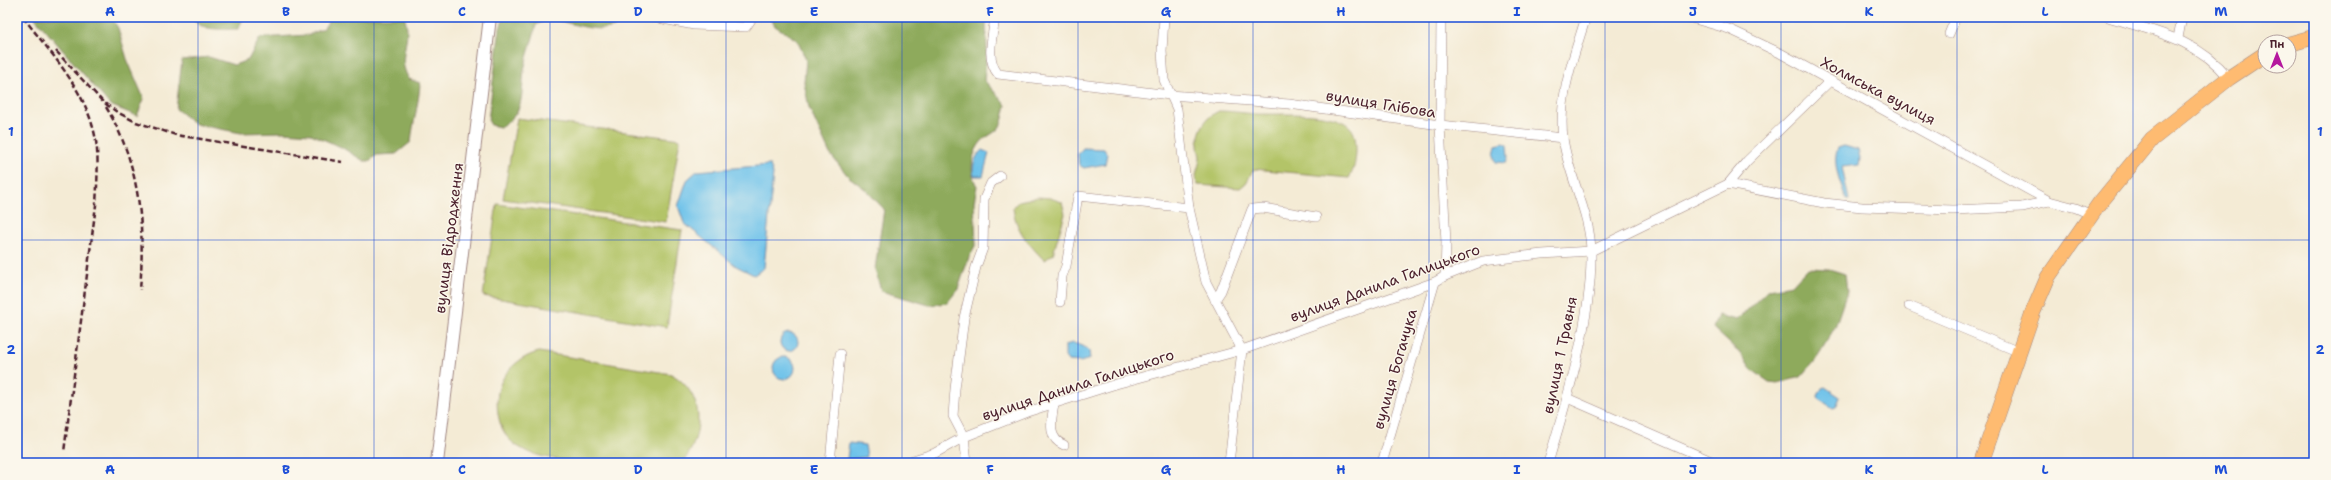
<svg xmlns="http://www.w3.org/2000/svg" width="2331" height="480" font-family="'Shantell Sans',sans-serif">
	<rect width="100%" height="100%" fill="#fbf7ec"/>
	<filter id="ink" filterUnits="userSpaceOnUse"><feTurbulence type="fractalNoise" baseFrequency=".025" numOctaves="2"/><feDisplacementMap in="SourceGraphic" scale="8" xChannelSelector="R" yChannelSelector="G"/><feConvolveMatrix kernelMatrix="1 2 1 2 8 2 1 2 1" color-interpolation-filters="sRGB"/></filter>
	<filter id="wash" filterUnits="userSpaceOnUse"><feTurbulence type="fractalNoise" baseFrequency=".012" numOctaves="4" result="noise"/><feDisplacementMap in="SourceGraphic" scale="16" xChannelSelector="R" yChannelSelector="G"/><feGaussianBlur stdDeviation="0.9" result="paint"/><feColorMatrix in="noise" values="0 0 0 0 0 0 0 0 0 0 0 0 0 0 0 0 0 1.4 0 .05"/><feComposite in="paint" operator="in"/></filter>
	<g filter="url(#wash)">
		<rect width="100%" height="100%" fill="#f4ebd5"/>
		<g fill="#b3c467" stroke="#7e7249">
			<path d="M1219 111C1231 111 1243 113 1256 114 1279 115 1331 110 1349 126 1356 132 1356 143 1356 152 1355 163 1355 168 1349 178L1254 169 1246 183 1240 188 1198 185C1193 175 1199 169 1200 158 1200 154 1198 150 1198 146 1198 130 1205 117 1219 111Z"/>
			<path d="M517 118 680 139 666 222 503 199Z"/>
			<path d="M1038 197 1050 198 1062 202 1065 214 1053 254 1044 260C1029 244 1015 230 1013 207L1019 201Z"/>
			<path d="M497 204 682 230 667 327 483 296Z"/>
			<path d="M539 352 671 374C705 392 705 436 682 463 642 463 550 469 517 446 500 435 495 412 498 392 502 372 519 357 539 352Z"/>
		</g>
		<g fill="#8eaa5c" stroke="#6c6444">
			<path d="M34 17H111L118 28 127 59 144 99 137 116 110 105Z"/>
			<path d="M192 17H244L238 29C224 29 199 32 192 17Z"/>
			<path d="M332 17H404C412 33 401 51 404 67 405 71 407 76 409 79L420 83C419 103 413 122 411 142L396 154 377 155 369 161H364L341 147 311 134 283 132 241 133 195 124 176 109 182 60 209 57 234 65 248 60 260 38 308 35 323 29Z"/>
			<path d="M504 17H614L620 23C606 37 568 22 549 18L536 25C533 40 527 55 524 70 521 95 525 114 500 127L491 125 488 120 500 28Z"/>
			<path d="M770 17H986L987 52 984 80 1006 105C1004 112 1003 124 998 129 993 134 985 137 981 142 971 154 969 173 977 186L974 202 976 244 969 257 958 289 947 303 929 305 881 291 875 269 884 209 865 189 848 176 830 154 809 108 804 82 806 60 797 40 775 26Z"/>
			<path d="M1808 268 1829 269 1845 274 1847 292 1835 327 1815 361 1801 377 1778 383 1769 382 1751 369 1739 352 1713 328 1718 315 1737 320 1769 289 1792 285Z"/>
		</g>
		<g fill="#6ec2ea" stroke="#5c708a">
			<path d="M1504 143 1507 145 1508 158 1506 163 1496 162 1494 155 1496 145Z"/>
			<path d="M1844 146 1858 150 1860 158 1859 165 1842 167 1849 200H1846C1842 184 1831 165 1838 148Z"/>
			<path d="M1083 148 1104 149 1107 154 1105 164 1084 168 1079 165 1078 154Z"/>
			<path d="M982 150 989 153 983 176H974C971 168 975 156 982 150Z"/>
			<path d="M770 165 773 174 764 268 754 275 736 266 684 223 678 206 687 180 697 171Z"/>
			<circle cx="789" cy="342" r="9"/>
			<path d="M1073 343 1083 346 1089 351 1090 359 1080 362 1068 361 1065 357V345Z"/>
			<circle cx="784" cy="368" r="11"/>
			<path d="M1825 387 1840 397 1836 407 1833 408 1819 399 1818 396 1822 388Z"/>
			<path d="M849 443 865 445 867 457 847 459Z"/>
		</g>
	</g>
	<g filter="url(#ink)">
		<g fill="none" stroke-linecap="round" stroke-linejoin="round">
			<defs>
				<g id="minor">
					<path d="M653 17 694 25 746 27 753 17"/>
					<path d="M995 17C993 36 985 58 998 74L1170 95 1289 104 1440 125 1446 243 1445 276"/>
					<path d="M1164 17 1162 51 1164 80 1177 109 1189 208 1206 282 1242 350 1229 463"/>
					<path d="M1441 17 1440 125 1563 138"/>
					<path d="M1688 17 1729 29 1780 53 2049 201"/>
					<path d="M2108 17C2153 31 2198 39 2229 78"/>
					<path d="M1949 34 1956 17"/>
					<path d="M2178 38 2182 17"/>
					<path d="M1728 184 1747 161 1830 81"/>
					<path d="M1215 300 1221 291 1252 209 1263 208 1316 217"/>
					<path d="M1060 302 1062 276 1066 266 1078 196 1189 208"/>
					<path d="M1909 306 2019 352"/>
					<path d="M1567 398 1716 463"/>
					<path d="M1054 404C1052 419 1046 438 1064 445"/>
					<path d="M830 463 840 354"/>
					<path d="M904 463 935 453 964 437 1027 412 1116 384 1242 350 1435 282 1445 276 1483 261 1542 254 1591 251 1728 184 1824 203 1862 207 1953 210 2022 207 2049 201 2076 208 2092 215"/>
					<path d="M967 463 964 437 953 416 955 389 964 318 976 267 983 248 984 199 991 183 1000 176"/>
					<path d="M1382 463 1435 282"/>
					<path d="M1548 463C1567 400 1592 318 1591 253 1591 213 1568 177 1563 138 1558 97 1574 56 1586 17"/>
				</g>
				<path id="tertiary" d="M437 463 490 17"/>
				<g id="primary">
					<path d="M2289 44 2314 37"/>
					<path d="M1981 463 2033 312 2048 277 2099 204 2152 139 2229 78 2265 54"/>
				</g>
			</defs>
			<use href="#minor" stroke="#9f8580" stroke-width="10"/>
			<use href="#tertiary" stroke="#9f8580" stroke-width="14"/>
			<use href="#primary" stroke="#9f8580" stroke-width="16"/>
			<use href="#minor" stroke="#fff" stroke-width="9"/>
			<use href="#tertiary" stroke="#fff" stroke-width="12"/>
			<use href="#primary" stroke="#febb71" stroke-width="15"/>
			<g stroke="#4a1f2b" stroke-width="2.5" stroke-dasharray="6 3" stroke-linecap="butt">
				<path d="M23 17C52 55 88 92 96 141 99 162 97 184 96 205L64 452"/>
				<path d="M56 51 103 102 117 112 136 122 176 135 343 162"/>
				<path d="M106 107C140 163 145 226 140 290"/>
			</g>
		</g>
	</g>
	<path fill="none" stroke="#1d4ed8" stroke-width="1" stroke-opacity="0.55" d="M198 17V463M374 17V463M550 17V463M726 17V463M902 17V463M1078 17V463M1253 17V463M1429 17V463M1605 17V463M1781 17V463M1957 17V463M2133 17V463M17 240H2314"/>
	<g text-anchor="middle" stroke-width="3" stroke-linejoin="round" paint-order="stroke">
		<g font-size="15" fill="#4a1f2b" stroke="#fbf7ec">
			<text transform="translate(1878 91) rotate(28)" y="5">Холмська вулиця</text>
			<text transform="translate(1381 104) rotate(9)" y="5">вулиця Глібова</text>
			<text transform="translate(449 238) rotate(-83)" y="5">вулиця Відродження</text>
			<text transform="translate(1385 283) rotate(-20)" y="5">вулиця Данила Галицького</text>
			<text transform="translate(1560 355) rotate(-78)" y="5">вулиця 1 Травня</text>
			<text transform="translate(1395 369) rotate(-74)" y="5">вулиця Богачука</text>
			<text transform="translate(1078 385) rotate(-18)" y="5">вулиця Данила Галицького</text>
		</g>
	</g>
	<rect width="2331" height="480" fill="none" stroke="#fbf7ec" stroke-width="44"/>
	<g transform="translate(2277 54)"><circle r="19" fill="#fbf7ec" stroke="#b4a19f"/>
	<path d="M0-3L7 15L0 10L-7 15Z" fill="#b5179e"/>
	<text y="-6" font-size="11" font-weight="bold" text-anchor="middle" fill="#4a1f2b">Пн</text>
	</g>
	<rect x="22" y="22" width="2287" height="436" fill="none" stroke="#1d4ed8" stroke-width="1.5"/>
	<g font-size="13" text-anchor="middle" font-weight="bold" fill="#1d4ed8">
		<text x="110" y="16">A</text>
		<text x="286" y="16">B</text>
		<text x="462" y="16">C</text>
		<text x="638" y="16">D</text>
		<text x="814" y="16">E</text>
		<text x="990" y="16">F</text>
		<text x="1166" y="16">G</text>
		<text x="1341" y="16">H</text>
		<text x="1517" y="16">I</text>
		<text x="1693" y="16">J</text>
		<text x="1869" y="16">K</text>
		<text x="2045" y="16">L</text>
		<text x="2221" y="16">M</text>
		<text x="11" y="136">1</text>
		<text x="2320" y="136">1</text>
		<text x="11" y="354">2</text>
		<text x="2320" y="354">2</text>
		<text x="110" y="474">A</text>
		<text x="286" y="474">B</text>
		<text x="462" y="474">C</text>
		<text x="638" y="474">D</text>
		<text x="814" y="474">E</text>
		<text x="990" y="474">F</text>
		<text x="1166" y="474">G</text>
		<text x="1341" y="474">H</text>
		<text x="1517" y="474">I</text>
		<text x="1693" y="474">J</text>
		<text x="1869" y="474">K</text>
		<text x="2045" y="474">L</text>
		<text x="2221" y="474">M</text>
	</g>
</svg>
